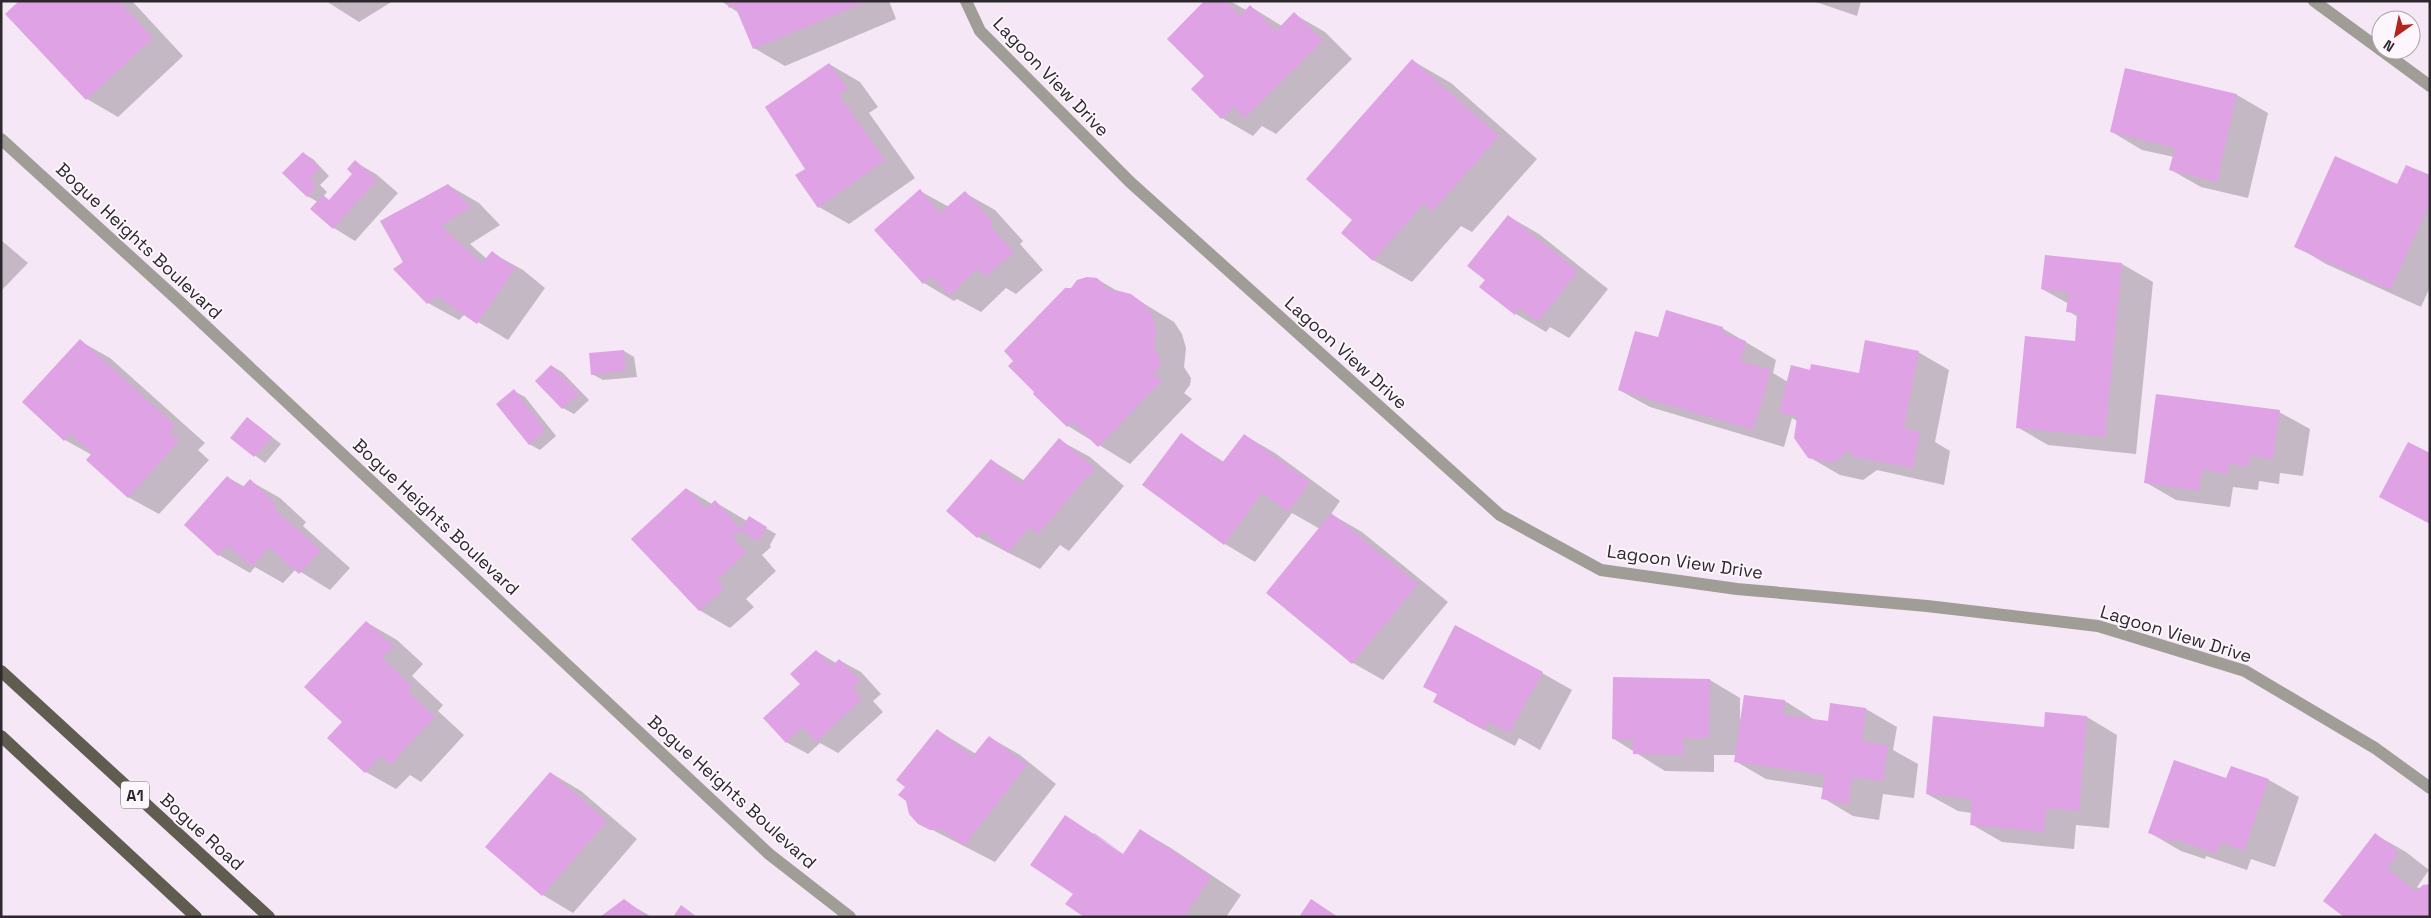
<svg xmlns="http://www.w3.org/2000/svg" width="2431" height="918" font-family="'Space Grotesk',sans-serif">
	<rect width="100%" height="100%" fill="#f5e7f6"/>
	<g fill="#0003" fill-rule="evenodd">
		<path d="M21 1H132L183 56 118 117 87 99Z"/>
		<path d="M326 1H393L359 22Z"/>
		<path d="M721 1H889L896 19 785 66 754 48 739 13Z"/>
		<path d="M1206 1H1230L1246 10 1251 7 1282 26 1294 14 1325 32 1352 59 1276 134 1262 126 1253 136 1222 118 1193 89 1205 76Z"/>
		<path d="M1813 1H1861L1857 16Z"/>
		<path d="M1413 61 1451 83 1537 159 1472 232 1461 226 1412 282 1373 260 1354 219Z"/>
		<path d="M829 64 860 82 878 107 869 113 915 178 849 224 819 207 807 169Z"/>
		<path d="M2126 70 2237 95 2268 113 2248 198 2201 187 2171 170 2174 157 2142 150 2112 132Z"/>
		<path d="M303 153 313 159 329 176 320 185 327 192 323 197 330 201 354 174 355 162 376 174 398 193 355 241 334 228 312 209 318 202 307 196Z"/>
		<path d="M2430 177V287L2421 307 2326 264 2296 246 2398 186Z"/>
		<path d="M448 185 479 203 500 225 470 244 487 259 492 253 523 270 545 288 508 340 465 314 459 320 428 303 404 262Z"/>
		<path d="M920 191 949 207 965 193 995 210 1023 241 1020 244 1043 270 1016 294 1006 288 981 312 957 299 954 301 924 283Z"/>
		<path d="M1508 216 1539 234 1608 289 1569 338 1550 327 1546 332 1516 314 1486 280Z"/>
		<path d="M1 240 28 263 1 291Z"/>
		<path d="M2046 256 2122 264 2153 282 2136 454 2048 445 2017 427 2076 343 2078 317 2068 311 2069 304 2042 289Z"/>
		<path d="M1097 279 1119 292 1130 295 1174 322 1182 334 1186 348 1184 367 1191 378 1190 385 1184 393 1192 399 1130 464 1068 426 1071 290Z"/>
		<path d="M1722 328 1776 360 1773 373 1788 382 1811 371 1860 375 1918 352 1949 370 1935 442 1950 451 1944 485 1877 470 1863 480 1840 475 1809 457 1797 421 1792 418 1784 447 1650 407 1619 390 1659 339Z"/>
		<path d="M80 341 110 358 205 443 198 450 209 460 159 514 128 497 92 455 65 440Z"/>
		<path d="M624 351 634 357 637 377 603 380 592 374Z"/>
		<path d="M552 366 562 372 589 400 574 414 563 408 537 381Z"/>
		<path d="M514 391 525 397 556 436 540 450 529 444Z"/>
		<path d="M2279 412 2310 429 2303 476 2280 473 2279 484 2259 481 2258 490 2233 487 2230 507 2176 500 2145 482Z"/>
		<path d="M248 418 281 444 265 463 232 438Z"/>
		<path d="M1181 435 1224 462 1244 435 1275 453 1340 501 1331 514 1362 532 1448 602 1383 680 1353 663 1320 529 1292 513 1255 562 1225 544Z"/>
		<path d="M1059 440 1090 457 1124 486 1069 551 1060 545 1040 569 978 537 948 511 991 460 1025 481Z"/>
		<path d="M227 477 245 487 250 481 280 498 306 522 303 526 350 568 330 590 296 569 283 583 255 567 250 573 219 555 185 525Z"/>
		<path d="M687 489 712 504 715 502 747 521 749 518 776 534 770 545 771 547 762 555 776 571 746 599 754 607 730 628 699 610Z"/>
		<path d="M366 622 397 640 423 664 412 676 443 705 438 711 464 735 421 782 410 775 396 789 366 772 344 722Z"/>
		<path d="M816 651 836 663 839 660 861 672 881 694 873 701 883 712 838 753 820 743 808 754 786 742 801 684Z"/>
		<path d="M1542 673 1572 690 1540 750 1519 738 1515 746 1465 720Z"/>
		<path d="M1710 680 1740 698V719L1785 701 1815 720 1829 722 1831 704 1866 709 1897 727 1893 750 1918 764 1914 798 1883 794 1879 820 1853 816 1823 798 1824 788 1766 779 1735 761 1736 755H1714V772L1665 771 1614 739Z"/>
		<path d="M2087 717 2117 735 2109 828 2076 825 2074 849 2002 842 1971 824 1972 813 1958 811 1927 794 2045 728Z"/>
		<path d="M937 730 976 754 989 737 1020 755 1056 784 995 862 919 823 907 786Z"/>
		<path d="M551 773 581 791 637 839 573 913 543 895 487 847Z"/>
		<path d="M2227 780H2269L2299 797 2275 867 2251 859 2247 870 2206 856 2205 859 2181 851 2150 833Z"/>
		<path d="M1065 816 1125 854 1140 830 1171 848 1241 895 1226 917H1086L1075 893ZM1094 833 1129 857 1127 859 1094 836Z"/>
		<path d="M2376 835 2406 852 2429 870 2417 887 2420 889 2430 917H2346Z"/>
		<path d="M624 901 652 917H603Z"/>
	</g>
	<g fill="#dfa2e5">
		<path d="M19 1H119L153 38 86 100 5 14Z"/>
		<path d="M726 1H868L753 49 735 6 729 8Z"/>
		<path d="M1204 1H1225L1240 16 1250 5 1276 31 1294 12 1323 41 1245 118 1234 107 1221 119 1191 89 1204 76 1167 39Z"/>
		<path d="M1412 59 1499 136 1433 211 1424 203 1373 261 1341 233 1352 220 1306 179Z"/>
		<path d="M829 63 848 89 839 95 885 160 818 208 795 175 805 169 765 107Z"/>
		<path d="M2125 68 2237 94 2217 182 2169 170 2175 148 2110 132Z"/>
		<path d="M303 152 320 169 310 178 317 186 307 197 282 173Z"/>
		<path d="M2335 156 2397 184 2406 165 2430 175V203L2390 290 2294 247Z"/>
		<path d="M355 160 377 180 333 229 310 209 323 195 329 200 352 174 347 169Z"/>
		<path d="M448 184 471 207 441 226 482 263 492 251 515 269 477 324 436 296 427 304 393 269 403 262 380 221Z"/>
		<path d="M920 189 940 213 965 191 994 223 990 226 1014 252 985 277 977 269 949 296 931 276 923 284 874 230Z"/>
		<path d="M1508 215 1578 271 1538 322 1520 308 1515 315 1479 287 1485 280 1467 266Z"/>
		<path d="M2045 255 2122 263 2105 437 2016 428 2025 336 2075 341 2077 313 2066 312 2069 292 2041 289Z"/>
		<path d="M1087 277 1097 278 1105 285 1108 291 1115 290 1131 294 1143 303 1152 315 1156 329 1154 348 1161 359 1159 368 1154 374 1162 381 1098 447 1072 422 1067 427 1033 394 1034 392 1008 366 1013 361 1004 351 1065 288H1071L1077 280Z"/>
		<path d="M1666 310 1723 327 1722 333 1746 341 1741 361 1771 370 1753 430 1618 390 1635 331 1658 337Z"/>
		<path d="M80 339 175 425 169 432 179 441 128 498 86 460 92 453 70 434 64 441 22 402Z"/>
		<path d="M1865 340 1919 351 1904 428 1920 432 1913 468 1850 456 1852 449 1832 463 1808 458 1794 438 1797 417 1779 412 1791 365 1810 370 1811 364 1859 373Z"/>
		<path d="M624 350 626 371 591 375 589 353Z"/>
		<path d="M551 365 580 394 562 409 535 381Z"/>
		<path d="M514 389 546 430 529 445 496 404Z"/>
		<path d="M2156 394 2280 410 2273 459 2250 456 2249 467 2229 464 2227 474 2202 470 2199 491 2144 483Z"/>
		<path d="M247 417 272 437 254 457 230 438Z"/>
		<path d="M1181 433 1222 463 1244 434 1310 482 1288 512 1262 493 1224 545 1142 485Z"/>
		<path d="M1059 438 1095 468 1038 534 1030 527 1008 553 983 531 977 538 946 511 991 459 1020 484Z"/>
		<path d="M2408 442 2430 453V524L2379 497Z"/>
		<path d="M227 476 242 488 250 479 276 504 273 508 321 550 299 574 269 547 252 567 228 546 218 556 184 525Z"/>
		<path d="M686 488 706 509 715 500 741 529 732 537 746 553 717 580 724 589 699 611 631 539Z"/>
		<path d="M1331 513 1418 584 1352 664 1266 593Z"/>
		<path d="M749 516 767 527 758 541 740 531Z"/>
		<path d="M366 621 394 646 382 658 413 687 408 692 435 717 390 765 381 756 365 773 327 738 342 722 304 687Z"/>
		<path d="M1455 625 1543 672 1509 733 1488 722 1484 730 1433 702 1437 694 1423 687Z"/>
		<path d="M816 650 832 666 839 659 861 681 853 688 862 699 816 742 802 727 786 743 763 718 800 684 790 674Z"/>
		<path d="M1613 677 1710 679 1709 738H1683V755L1633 754V740L1612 739Z"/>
		<path d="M1744 695 1785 700 1783 715 1828 721 1830 703 1866 708 1862 741 1888 745 1883 781 1852 777 1849 804 1821 799 1825 775 1734 762Z"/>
		<path d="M2045 712 2087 716 2079 811 2046 808 2044 832 1970 825 1972 799 1926 794 1933 716 2044 727Z"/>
		<path d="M937 729 972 757 989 736 1027 765 964 846 943 830H930L918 824 909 814 906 801 898 795 905 787 896 780Z"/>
		<path d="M2174 760 2226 778 2231 766 2269 779 2244 851 2220 842 2216 854 2175 839 2174 842 2148 833Z"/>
		<path d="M550 772 607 821 542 896 485 847Z"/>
		<path d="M1065 815 1123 854 1140 829 1211 877 1184 917H1084L1065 904 1073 894 1030 865Z"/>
		<path d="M2375 833 2399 852 2387 868 2416 891 2423 885 2430 884V917H2344L2323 901Z"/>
		<path d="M624 899 648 917H600Z"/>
		<path d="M1311 899 1338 917H1299Z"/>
		<path d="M681 905 697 917H673Z"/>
	</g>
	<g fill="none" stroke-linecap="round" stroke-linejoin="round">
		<g stroke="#9f9d96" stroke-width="12">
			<path d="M966 1 980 31 1130 182 1500 515 1601 570 1737 589 1927 606 2098 626 2245 671 2375 748 2430 788"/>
			<path d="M2314 1 2381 50"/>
			<path d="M2381 50 2430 86"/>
			<path d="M1 139 180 302 769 854 850 917"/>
		</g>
		<g stroke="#605c50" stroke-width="12">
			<path d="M1 671 269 917"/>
			<path d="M1 736 196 917"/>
		</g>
	</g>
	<g text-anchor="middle" stroke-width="4" stroke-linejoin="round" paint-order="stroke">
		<rect fill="#fdf7fd" stroke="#6b666b" stroke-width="1" x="121" y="781.5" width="28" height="27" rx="4"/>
		<g font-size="16" font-weight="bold" fill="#2d282d">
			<text x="135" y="801">A1</text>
		</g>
		<g font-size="18" fill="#2d282d" stroke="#fdf7fd">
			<text transform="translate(1051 77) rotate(46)" y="6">Lagoon View Drive</text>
			<text transform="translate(139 241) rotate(43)" y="6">Bogue Heights Boulevard</text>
			<text transform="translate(1346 353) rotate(42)" y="6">Lagoon View Drive</text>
			<text transform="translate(436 517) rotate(43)" y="6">Bogue Heights Boulevard</text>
			<text transform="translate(1685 562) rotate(8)" y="6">Lagoon View Drive</text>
			<text transform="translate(2176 634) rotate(17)" y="6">Lagoon View Drive</text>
			<text transform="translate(732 792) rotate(42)" y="6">Bogue Heights Boulevard</text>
			<text transform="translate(202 832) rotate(42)" y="6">Bogue Road</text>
		</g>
	</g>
	<rect width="2431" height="918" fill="none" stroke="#2d282d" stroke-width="5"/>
	<g transform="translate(2396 35) rotate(213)"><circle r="24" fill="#fdf7fd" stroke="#aaa4aa"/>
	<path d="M0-4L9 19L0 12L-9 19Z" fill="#b3241e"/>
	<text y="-8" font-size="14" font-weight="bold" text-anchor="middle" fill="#2d282d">N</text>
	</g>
</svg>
